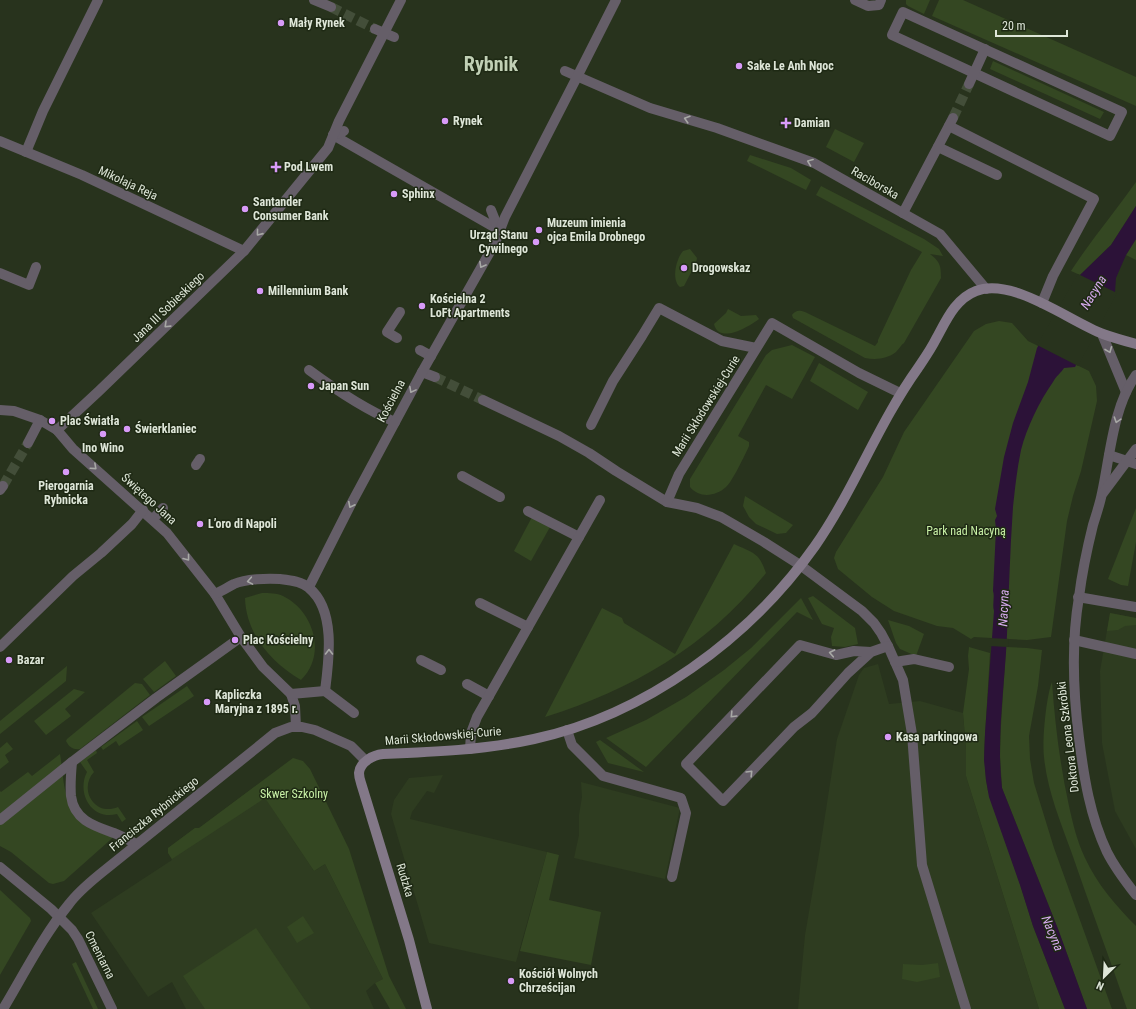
<svg xmlns="http://www.w3.org/2000/svg" width="1136" height="1009" font-family="'Roboto Condensed',sans-serif">
	<rect width="100%" height="100%" fill="#28331d"/>
	<g fill="#2e3c20">
		<path d="M1110 613 1136 618V849L1115 811 1102 743 1100 671Z"/>
		<path d="M878 664 889 704 920 701 963 713 966 749V776L1039 1009H798L805 935 820 848 837 739 859 675 864 668Z"/>
		<path d="M443 775 434 793 427 791 412 812 410 819 547 852 516 962 429 943 391 814 394 800 409 778Z"/>
		<path d="M581 782 680 808 665 879 574 858 579 835V815L582 797Z"/>
		<path d="M257 785 314 871 325 864 383 979 375 983 366 991 374 1009H186L172 982 148 997 91 913 172 860 168 853V848L195 828H199Z"/>
	</g>
	<g fill="#344722">
		<path d="M906 0H930L924 14 908 6 906 4Z"/>
		<path d="M939 0H963L1136 77V106L932 16Z"/>
		<path d="M993 61 1104 112 1100 119 990 69Z"/>
		<path d="M835 129 864 143 854 162 826 147Z"/>
		<path d="M750 155 791 168 811 180 806 190 747 161Z"/>
		<path d="M1136 182V206L1111 245 1080 275 1071 271C1091 240 1115 212 1136 182Z"/>
		<path d="M821 186 924 239 939 249 943 256 930 254C940 262 941 265 941 278L904 343C901 345 899 349 896 352 887 359 876 360 865 358L793 318 792 315C796 310 799 310 805 312L875 346 878 342V340L911 270 922 252 816 195Z"/>
		<path d="M1136 239V260L1126 255Z"/>
		<path d="M690 249 697 258 696 263 684 286 680 287C671 280 676 259 683 251Z"/>
		<path d="M728 309 741 316 756 315 759 319C750 326 719 345 714 324L726 313Z"/>
		<path d="M999 321 1012 323 1028 341 1089 371 1096 386 1097 401 1081 471 1073 496 1067 521 1051 637 1027 640 974 637 971 639 953 628 937 626 894 611 872 597 838 569 834 558 836 552 883 477 904 432 974 331 986 324Z"/>
		<path d="M792 345 815 357 792 399 766 385 738 436 749 442V446C745 455 732 482 726 487 715 497 699 498 690 487V479L766 355 772 350Z"/>
		<path d="M819 363 868 392 858 410 810 381Z"/>
		<path d="M745 496 793 525 786 533 777 534 756 524 749 517 743 506Z"/>
		<path d="M1136 508V542L1128 586 1121 585 1108 579Z"/>
		<path d="M532 517 550 527 531 561 514 551Z"/>
		<path d="M734 544C753 553 759 552 766 573 707 646 634 689 545 717L602 608 622 618 624 623 675 654Z"/>
		<path d="M262 593C269 593 277 593 283 596 314 611 327 655 301 680 271 662 246 634 245 598Z"/>
		<path d="M813 596 855 628 858 644 845 647 832 646 831 637 834 628 822 624 808 598Z"/>
		<path d="M801 598 813 620 797 612 646 767 606 738 646 720 686 697 724 670 751 648Z"/>
		<path d="M1110 613 1136 618V625L1125 626 1118 630 1107 631Z"/>
		<path d="M888 620 909 626 924 634 916 656 900 649 896 643Z"/>
		<path d="M969 647 990 653 984 752 986 780 988 791 1020 884 1033 926 1065 1009H1039L966 776V749L963 713 969 669 968 656Z"/>
		<path d="M1006 647 1027 648 1042 650 1038 686 1029 736 1030 759 1034 783 1054 848 1112 1009H1087L1058 929 1002 788 1000 756 1001 725Z"/>
		<path d="M165 661 176 676 154 692 143 679Z"/>
		<path d="M67 666 66 681 0 734V721Z"/>
		<path d="M1052 682C1055 724 1060 765 1069 806 1073 824 1077 841 1085 858 1097 884 1116 906 1136 926V1009H1127C1109 956 1089 904 1071 851 1060 821 1047 789 1044 757 1042 741 1046 697 1052 682Z"/>
		<path d="M135 683 142 684 150 695 80 749C73 750 69 747 66 741L67 739Z"/>
		<path d="M187 686 194 696 149 726 142 717Z"/>
		<path d="M74 689 85 692 65 709 71 716 46 735 34 721Z"/>
		<path d="M137 721 143 730 119 746 116 741 103 750 101 747Z"/>
		<path d="M600 740 644 772 608 763 596 742Z"/>
		<path d="M7 742 13 749 5 755 9 762 0 769V748Z"/>
		<path d="M96 750 97 753 87 760 94 772C78 789 95 817 118 807L126 819 122 822 117 814C92 821 76 793 87 772L80 762Z"/>
		<path d="M60 754C63 770 63 797 73 809 77 814 110 829 118 833L64 881 53 884 49 883 11 852 0 846V791L1 792 28 772 32 776Z"/>
		<path d="M293 758 303 761 310 769 349 849 389 976 406 1009H390L375 983 383 979 325 864 314 871 265 798 172 859 168 853V848L195 828H199Z"/>
		<path d="M547 852 559 855 549 900 601 912 591 965 520 951Z"/>
		<path d="M0 890 30 918 31 921 0 975Z"/>
		<path d="M303 916 314 933 297 943 287 927Z"/>
		<path d="M256 928 311 1009H205L183 976Z"/>
		<path d="M76 962 98 1009H93L72 964Z"/>
		<path d="M938 963 940 977 917 982 902 979 903 964 922 965Z"/>
	</g>
	<path fill="#2c1238" d="M1136 206V239L1126 255 1116 278 1115 292 1075 367 1064 368C1061 373 1056 376 1053 382 1039 402 1027 427 1021 450 1017 469 1015 488 1013 507 1010 549 1009 591 1007 634 1005 685 996 737 1002 788L1058 929 1087 1009H1065L1033 926 1020 885 989 797 986 780 984 760 985 733 994 611C992 604 995 597 993 591L996 529 995 520 997 516 995 509 1004 457 1013 423 1028 382 1037 348 1080 275 1111 245Z"/>
	<g fill="#28331d">
		<path d="M1078 274 1117 293 1078 366 1037 345Z"/>
		<path d="M989 638 1009 639 1008 647 989 646Z"/>
	</g>
	<g fill="none" stroke-linecap="round" stroke-linejoin="round">
		<g stroke="#434e39" stroke-width="10" stroke-dasharray="10 5" stroke-linecap="butt">
			<path d="M331 7 375 29"/>
			<path d="M953 118 969 84"/>
			<path d="M435 377 483 400"/>
			<path d="M3 486 28 443"/>
		</g>
		<g stroke="#655e68" stroke-width="10">
			<path d="M949 126 1094 199 1053 276 1042 303"/>
			<path d="M938 147 997 175"/>
			<path d="M26 152 43 111 98 0"/>
			<path d="M397 338 387 332 400 312"/>
			<path d="M420 350 431 356"/>
			<path d="M309 370C336 390 364 409 395 422"/>
			<path d="M591 425 613 381 642 336 659 308 722 341 756 348"/>
			<path d="M1109 455 1136 464"/>
			<path d="M196 465 200 459"/>
			<path d="M462 476 500 497"/>
			<path d="M528 511 579 537"/>
			<path d="M153 519 163 508"/>
			<path d="M800 565 862 611 874 623 881 633 888 646 903 680 912 734 922 865 966 1009"/>
			<path d="M1078 597 1136 607"/>
			<path d="M480 603 528 627"/>
			<path d="M1074 640 1136 654"/>
			<path d="M871 652 848 673 812 713 794 727 723 801 686 764 800 645 836 655 854 651 871 652 888 646"/>
			<path d="M421 660 441 670"/>
			<path d="M895 662 914 659 949 667"/>
			<path d="M467 684 489 696"/>
			<path d="M567 730 572 745 603 776 681 798 686 813 672 877"/>
			<path d="M470 749 471 733 477 717 600 500"/>
			<path d="M72 762C71 773 70 785 71 796 74 820 94 826 114 833 122 836 129 840 136 844"/>
		</g>
		<g stroke="#655e68" stroke-width="10">
			<path d="M314 0 331 7"/>
			<path d="M855 0 868 6 879 5 881 0"/>
			<path d="M903 12 1122 112 1110 136 892 35Z"/>
			<path d="M375 29 394 37"/>
			<path d="M565 71 650 108 717 128 814 163 940 234 986 289"/>
			<path d="M969 84 985 49"/>
			<path d="M333 135 499 230"/>
			<path d="M333 135 344 131"/>
			<path d="M0 141 82 175 244 251"/>
			<path d="M491 210 499 230"/>
			<path d="M903 213 953 118"/>
			<path d="M0 273 29 285 36 267"/>
			<path d="M1102 334 1126 392"/>
			<path d="M422 372 435 377"/>
			<path d="M1136 375C1113 407 1110 456 1102 493 1100 504 1096 515 1093 525 1087 549 1082 573 1079 597 1071 644 1073 691 1079 738 1084 778 1090 816 1107 852 1115 868 1125 881 1136 895"/>
			<path d="M483 400 559 436 589 453 616 471 667 502 697 508 721 517 764 542 800 565"/>
			<path d="M0 410 14 411 40 420 57 430 73 449 167 533 215 594 241 637 263 667 291 694 295 706 296 727"/>
			<path d="M57 430 99 391 244 251 328 148 339 121 401 0"/>
			<path d="M28 443 40 420"/>
			<path d="M0 490 3 486"/>
			<path d="M1103 493 1136 449"/>
			<path d="M667 502 679 474 772 323 859 373 900 393"/>
			<path d="M309 587 350 506 422 372 495 243 505 217 577 77 616 0"/>
			<path d="M215 594C222 591 228 587 234 584 246 579 267 578 280 579 289 580 302 581 309 588 336 610 329 660 325 691"/>
			<path d="M0 647 73 576 101 553 132 524 143 510"/>
			<path d="M325 691 354 713"/>
			<path d="M291 694 325 691"/>
			<path d="M0 820 72 762 156 698 241 637"/>
			<path d="M0 867 51 909 72 930 78 939 112 1009"/>
			<path d="M3 1009C24 974 43 936 69 904 78 892 89 883 100 874L275 733 291 727H302L315 730 351 746 366 761"/>
		</g>
		<path stroke="#837888" stroke-width="10" d="M427 1009 409 940 361 783C360 780 359 776 359 773 360 762 373 755 383 754 434 752 484 750 534 739 645 715 750 638 815 546 854 490 878 424 918 368 924 359 931 349 936 339 946 321 955 299 976 291 1013 277 1069 321 1103 334 1114 338 1125 341 1136 344"/>
	</g>
	<defs><path id="oneway-chevron" d="M-2-3.5L2.5 0L-2 3.5" fill="none" stroke-width="1.6" stroke-linecap="round" stroke-linejoin="round"/></defs>
	<g stroke="#a8a9a6">
		<use href="#oneway-chevron" transform="translate(687 119) rotate(-163)"/>
		<use href="#oneway-chevron" transform="translate(810 162) rotate(-159)"/>
		<use href="#oneway-chevron" transform="translate(259 233) rotate(129)"/>
		<use href="#oneway-chevron" transform="translate(482 265) rotate(119)"/>
		<use href="#oneway-chevron" transform="translate(167 325) rotate(136)"/>
		<use href="#oneway-chevron" transform="translate(1109 350) rotate(68)"/>
		<use href="#oneway-chevron" transform="translate(412 390) rotate(118)"/>
		<use href="#oneway-chevron" transform="translate(1117 420) rotate(108)"/>
		<use href="#oneway-chevron" transform="translate(94 467) rotate(42)"/>
		<use href="#oneway-chevron" transform="translate(351 505) rotate(117)"/>
		<use href="#oneway-chevron" transform="translate(187 558) rotate(52)"/>
		<use href="#oneway-chevron" transform="translate(250 581) rotate(170)"/>
		<use href="#oneway-chevron" transform="translate(329 652) rotate(-90)"/>
		<use href="#oneway-chevron" transform="translate(832 653) rotate(-169)"/>
		<use href="#oneway-chevron" transform="translate(733 715) rotate(134)"/>
		<use href="#oneway-chevron" transform="translate(750 773) rotate(-46)"/>
	</g>
	<g fill="#d89af8" stroke="#1e2914" stroke-width="1.5">
		<circle cx="281" cy="23" r="4"/>
		<circle cx="739" cy="66" r="4"/>
		<circle cx="445" cy="121" r="4"/>
		<path d="M784 117h4v4h4v4h-4v4h-4v-4h-4v-4h4z"/>
		<path d="M274 161h4v4h4v4h-4v4h-4v-4h-4v-4h4z"/>
		<circle cx="394" cy="194" r="4"/>
		<circle cx="245" cy="209" r="4"/>
		<circle cx="539" cy="230" r="4"/>
		<circle cx="536" cy="242" r="4"/>
		<circle cx="684" cy="268" r="4"/>
		<circle cx="260" cy="291" r="4"/>
		<circle cx="422" cy="306" r="4"/>
		<circle cx="311" cy="386" r="4"/>
		<circle cx="52" cy="421" r="4"/>
		<circle cx="127" cy="429" r="4"/>
		<circle cx="103" cy="434" r="4"/>
		<circle cx="66" cy="472" r="4"/>
		<circle cx="200" cy="524" r="4"/>
		<circle cx="235" cy="640" r="4"/>
		<circle cx="9" cy="660" r="4"/>
		<circle cx="207" cy="702" r="4"/>
		<circle cx="888" cy="737" r="4"/>
		<circle cx="511" cy="981" r="4"/>
	</g>
	<g text-anchor="middle" stroke-width="3" stroke-linejoin="round" paint-order="stroke">
		<g font-size="12" font-weight="bold" fill="#dee6d8" stroke="#1e2914" text-anchor="start">
			<text x="289" y="27">Mały Rynek</text>
			<text x="747" y="70">Sake Le Anh Ngoc</text>
			<text x="453" y="125">Rynek</text>
			<text x="794" y="127">Damian</text>
			<text x="284" y="171">Pod Lwem</text>
			<text x="402" y="198">Sphinx</text>
			<text x="253" y="206">Santander<tspan x="253" dy="14">Consumer Bank</tspan></text>
			<text x="547" y="227">Muzeum imienia<tspan x="547" dy="14">ojca Emila Drobnego</tspan></text>
			<text x="528" y="239" text-anchor="end">Urząd Stanu<tspan x="528" dy="14">Cywilnego</tspan></text>
			<text x="692" y="272">Drogowskaz</text>
			<text x="268" y="295">Millennium Bank</text>
			<text x="430" y="303">Kościelna 2<tspan x="430" dy="14">LoFt Apartments</tspan></text>
			<text x="319" y="390">Japan Sun</text>
			<text x="60" y="425">Plac Światła</text>
			<text x="135" y="433">Świerklaniec</text>
			<text x="103" y="452" text-anchor="middle">Ino Wino</text>
			<text x="66" y="490" text-anchor="middle">Pierogarnia<tspan x="66" dy="14">Rybnicka</tspan></text>
			<text x="208" y="528">L’oro di Napoli</text>
			<text x="243" y="644">Plac Kościelny</text>
			<text x="17" y="664">Bazar</text>
			<text x="215" y="699">Kapliczka<tspan x="215" dy="14">Maryjna z 1895 r.</tspan></text>
			<text x="896" y="741">Kasa parkingowa</text>
			<text x="519" y="978">Kościół Wolnych<tspan x="519" dy="14">Chrześcijan</tspan></text>
		</g>
		<g font-size="12" fill="#dee6d8" stroke="#1e2914">
			<text transform="translate(128 183) rotate(25)" y="4">Mikołaja Reja</text>
			<text transform="translate(875 183) rotate(30)" y="4">Raciborska</text>
			<text transform="translate(168 307) rotate(-44)" y="4">Jana III Sobieskiego</text>
			<text transform="translate(391 401) rotate(-62)" y="4">Kościelna</text>
			<text transform="translate(706 406) rotate(-58)" y="4">Marii Skłodowskiej-Curie</text>
			<text transform="translate(149 499) rotate(42)" y="4">Świętego Jana</text>
			<text transform="translate(443 736) rotate(-5)" y="4">Marii Skłodowskiej-Curie</text>
			<text transform="translate(1068 737) rotate(-97)" y="4">Doktora Leona Szkróbki</text>
			<text transform="translate(154 814) rotate(-39)" y="4">Franciszka Rybnickiego</text>
			<text transform="translate(405 880) rotate(73)" y="4">Rudzka</text>
			<text transform="translate(100 955) rotate(63)" y="4">Cmentarna</text>
		</g>
		<g font-size="12" fill="#c8f0a6" stroke="#1e2914">
			<text x="966" y="535">Park nad Nacyną</text>
			<text x="294" y="798">Skwer Szkolny</text>
		</g>
		<g font-size="13" font-style="italic" fill="#d8acf0" stroke="#1e2914">
			<text transform="translate(1093 292) rotate(-58)" y="5">Nacyna</text>
			<text transform="translate(1003 608) rotate(-88)" y="5">Nacyna</text>
			<text transform="translate(1053 933) rotate(67)" y="5">Nacyna</text>
		</g>
		<g font-size="20" font-weight="bold" fill="#c1d0b5" stroke="#1e2914">
			<text x="491" y="71">Rybnik</text>
		</g>
	</g>
	<g transform="translate(1104 977) rotate(204)" stroke="#1e2914" stroke-width="3" paint-order="stroke">
	<path d="M0-3L7 15L0 10L-7 15Z" fill="#dee6d8"/>
	<text y="-6" font-size="11" font-weight="bold" text-anchor="middle" fill="#dee6d8">N</text>
	</g>
	<path d="M996 30v6h71v-6" fill="none" stroke="#dee6d8" stroke-width="2"/>
	<text x="1002" y="30" font-size="12" fill="#dee6d8" stroke="#1e2914" stroke-width="3" paint-order="stroke">20 m</text>
</svg>
